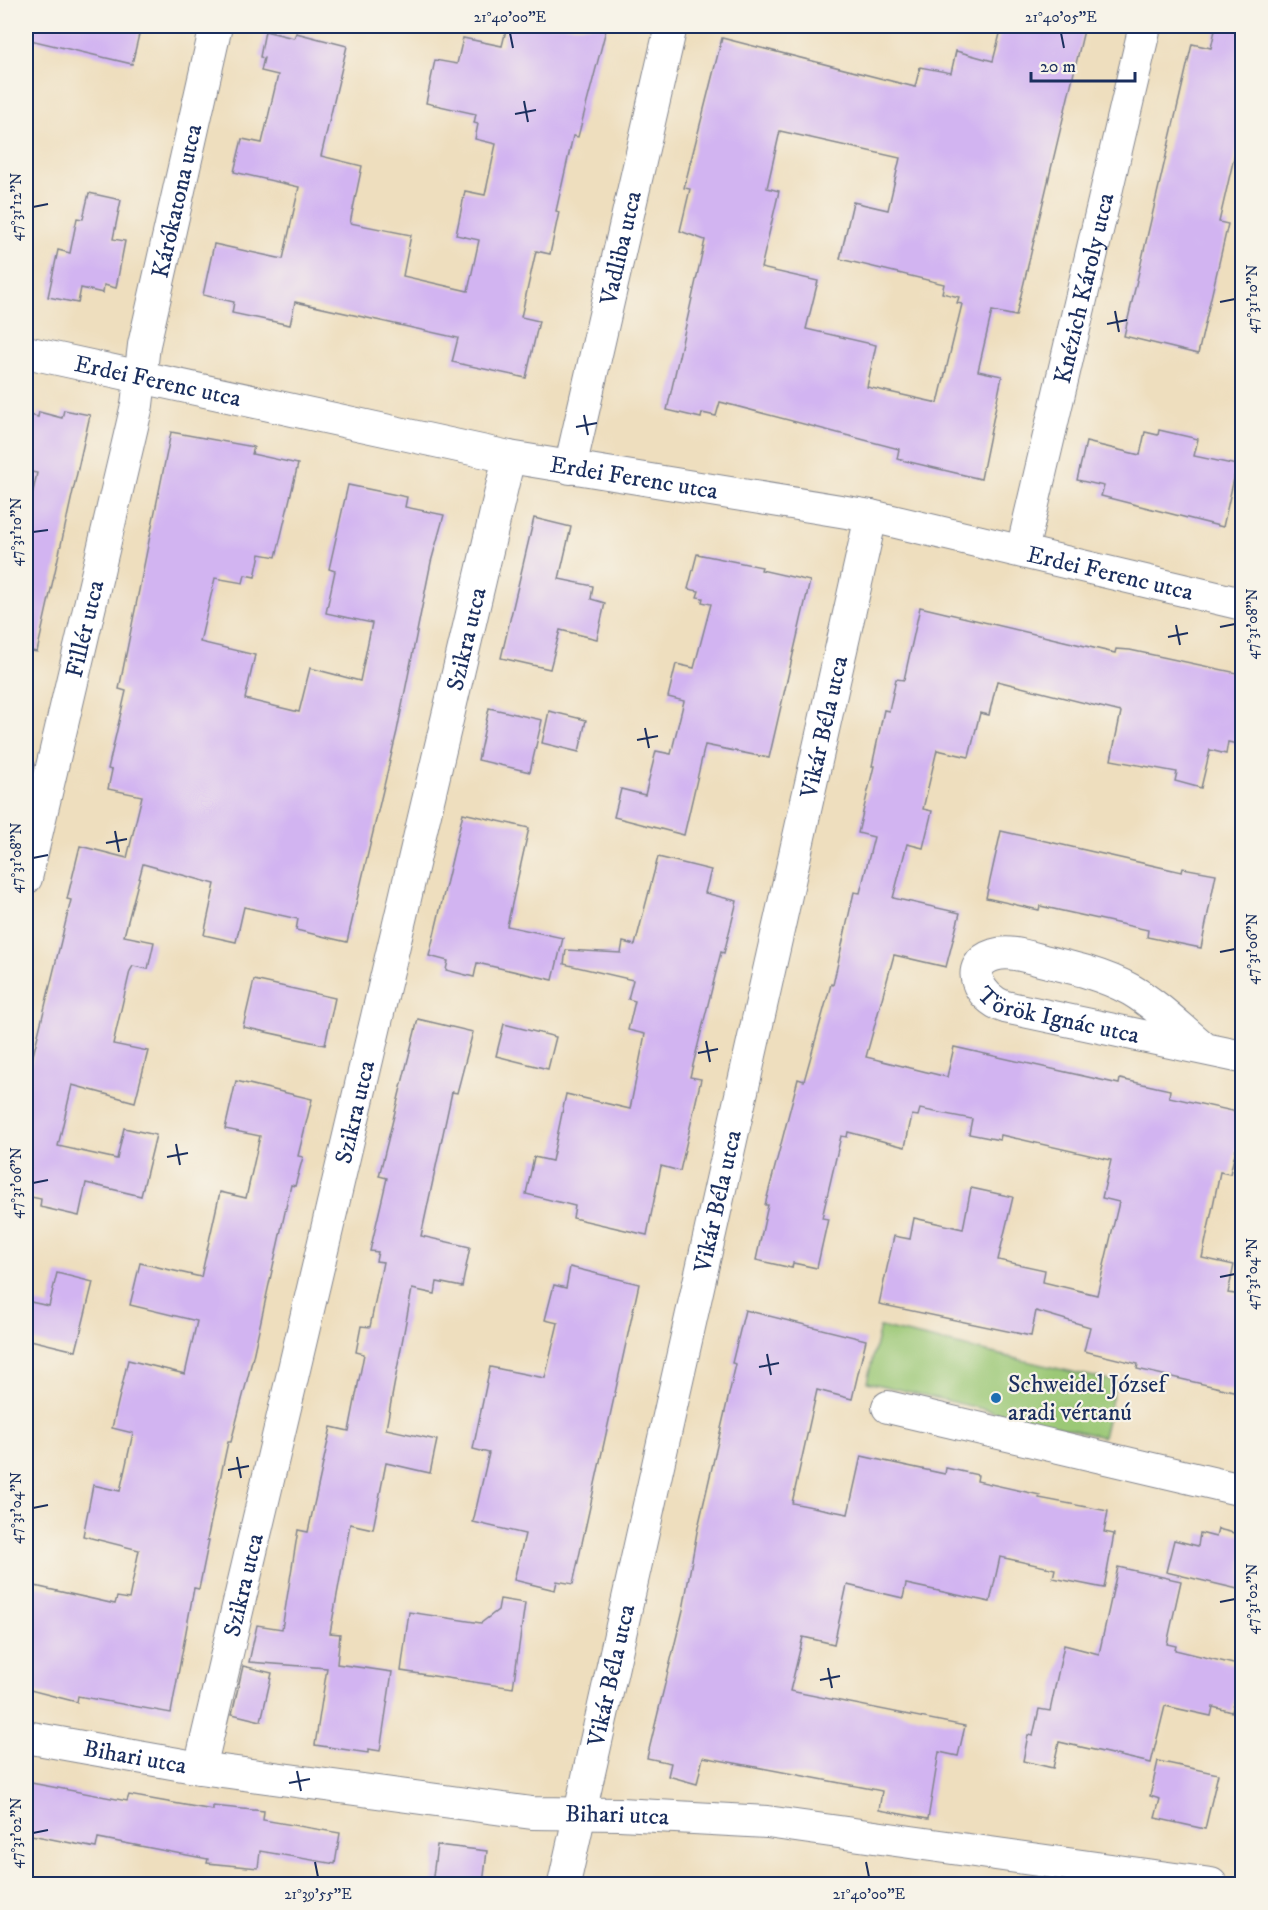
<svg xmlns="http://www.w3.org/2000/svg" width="1268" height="1910" font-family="'IM FELL DW Pica',serif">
	<rect width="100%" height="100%" fill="#f7f3e8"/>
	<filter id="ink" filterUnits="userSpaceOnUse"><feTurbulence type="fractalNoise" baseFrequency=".0167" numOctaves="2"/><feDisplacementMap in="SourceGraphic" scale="12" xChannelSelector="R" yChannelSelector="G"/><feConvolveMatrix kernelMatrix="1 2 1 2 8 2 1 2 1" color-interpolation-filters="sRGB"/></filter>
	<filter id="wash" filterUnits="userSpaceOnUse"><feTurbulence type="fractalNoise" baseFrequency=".008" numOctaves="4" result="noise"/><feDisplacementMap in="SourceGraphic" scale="24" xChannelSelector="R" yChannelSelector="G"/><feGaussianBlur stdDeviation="1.35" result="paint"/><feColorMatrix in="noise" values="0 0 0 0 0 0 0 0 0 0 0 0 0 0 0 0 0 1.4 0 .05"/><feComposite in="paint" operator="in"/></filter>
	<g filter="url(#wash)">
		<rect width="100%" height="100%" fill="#eedebe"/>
		<path fill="#9bc876" stroke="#5b7c6a" stroke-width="1.5" d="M880 1327 1116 1382 1103 1437 867 1382Z"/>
		<g id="blocks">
			<g fill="#d2b4f1" fill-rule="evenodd">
				<path d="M26 26H141L132 64 26 39Z"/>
				<path d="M507 26H607L578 137 573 136 556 211 559 212 550 254 536 251 521 317 539 321 526 378 452 362 458 338 295 302 290 325 232 313 234 302 203 295 214 244 283 259 299 187 234 172 242 139 262 143 278 75 261 71 264 58 260 57 265 31 294 38 296 33 347 46 321 156 362 166 350 223 411 235 403 276 468 291 479 240 456 235 465 191 485 195 496 144 475 139 478 124 474 123 476 114 426 103 435 60 457 64 463 38 502 46Z"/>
				<path d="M1002 26H1085L1016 316 992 311 978 371 1002 376 981 479 897 459 899 449 720 402 716 416 702 413 701 418 667 410 705 240 680 231 690 189 684 188 722 38 915 87 920 67 951 73 956 51 993 61ZM780 131 900 158 888 210 853 202 840 259 944 284 942 293 959 297 957 303 962 304 938 403 867 387 876 345 806 329 818 281 761 268 779 191 767 188Z"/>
				<path d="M1216 26H1242V123L1219 222 1228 224 1198 354 1124 336 1192 44 1211 48Z"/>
				<path d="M89 193 121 200 113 239 125 241 116 288 104 285 103 293 81 288 78 303 48 297 58 250 70 253 77 218 83 219Z"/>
				<path d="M64 410 90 415 37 652 26 650V523L37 473 26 471V414L38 417 39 412 62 418Z"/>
				<path d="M1159 430 1198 439 1194 456 1237 465 1223 527 1101 496 1104 486 1077 480 1086 442 1140 455 1145 432 1158 435Z"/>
				<path d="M171 432 254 447 252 454 298 464 276 557 260 554 255 577 245 575 243 583 215 578 200 642 255 655 245 699 299 712 310 668 360 681 372 623 326 613 335 571 329 569 348 485 407 497 405 507 444 515 431 562 397 731 347 942 296 930 298 919 244 907 236 942 204 935 215 884 143 864 124 936 154 942 148 969 133 966 130 971 113 1044 148 1051 135 1102 72 1085 58 1146 117 1159 124 1128 156 1135 141 1196 86 1183 79 1216 40 1207 41 1199 26 1196V1084L71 900 67 899 80 846 127 858 142 796 108 789 112 770 108 769 126 691 119 689Z"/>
				<path d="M534 518 571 527 559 579 593 586 591 599 605 603 597 639 560 630 550 669 501 658Z"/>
				<path d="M697 554 762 567 761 570 810 581 769 758 705 745 684 835 614 817 621 789 645 795 656 751 671 754 684 701 668 697 676 664 694 668 711 604 702 602 703 598 697 597 699 591 688 589Z"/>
				<path d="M920 607 1115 653 1116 649 1130 650 1242 674V745L1228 742 1226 754 1210 750 1201 788 1175 781 1177 772 1111 760 1121 712 997 681 989 715 980 713 969 757 937 750 923 809 932 811 923 848 907 844 893 898 960 913 946 967 894 955 866 1057 947 1077 954 1047 1119 1084 1120 1079 1170 1090 1169 1097 1242 1113V1150L1236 1149 1230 1174 1220 1172 1202 1258 1234 1265 1228 1293 1242 1295V1393L1137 1369 1138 1364 1084 1351 1090 1327 1036 1311 1031 1336 879 1304 894 1236 910 1239 914 1218 963 1229 971 1188 1013 1197 998 1260 1045 1270 1043 1282 1097 1295 1119 1202 1102 1198 1111 1160 1001 1135 1000 1140 969 1134 972 1119 920 1109 918 1116 912 1115 905 1147 848 1132 847 1137 841 1136 822 1218 828 1219 817 1268 793 1263 792 1268 756 1260 768 1205H765L798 1079 804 1081 831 984 833 985 854 892 860 893 874 837 858 833 874 766H872L884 710 889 711 896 679 904 680Z"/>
				<path d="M489 708 542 720 530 772 478 760Z"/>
				<path d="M549 711 586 720 579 752 542 743Z"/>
				<path d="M463 813 529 828 507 926 563 938 553 980 477 963 474 977 446 970 448 961 429 956Z"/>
				<path d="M1001 831 1182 872 1183 868 1216 874 1201 948 1147 937 1148 930 1040 906 1039 910 986 898Z"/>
				<path d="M658 857 711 870 705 893 737 901 724 953 721 952 690 1077 701 1079 680 1171 661 1166 647 1235 573 1218 575 1206 526 1194 534 1157 552 1161 566 1094 630 1109 645 1034 628 1030 635 1001 628 999 633 980 564 964 566 950 621 953 623 942 635 945Z"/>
				<path d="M254 980 335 998 325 1045 243 1027Z"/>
				<path d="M418 1019 473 1032 457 1093 452 1092 421 1236 470 1247 462 1287 437 1282 435 1294 412 1289 386 1429 437 1440 430 1473 386 1463 373 1529 350 1524 330 1633 340 1634 337 1664 392 1672 380 1751 368 1749V1753L315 1745 327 1668 249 1662 257 1625 282 1629 298 1530 308 1532 331 1427 349 1431 364 1354 356 1352 361 1326 370 1327 383 1262 376 1261 378 1252 370 1251 387 1178 379 1176Z"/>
				<path d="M504 1024 556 1037 548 1069 496 1056Z"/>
				<path d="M236 1081 312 1099 298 1156 303 1157 295 1186 291 1185 252 1361 231 1442H228L207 1540H209L199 1589 194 1588 171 1713 78 1696 77 1702 26 1689V1584L115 1604 117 1597 129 1599 139 1550 83 1536 93 1485 120 1491 133 1433 112 1428 128 1360 185 1374 197 1321 130 1305 140 1263 201 1277 220 1192 246 1198 260 1136 225 1129Z"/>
				<path d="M570 1267 639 1284 573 1584 557 1581 555 1590 514 1580 525 1534 473 1522 489 1453 473 1449 490 1367 545 1378 558 1323 545 1320 554 1285 566 1288Z"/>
				<path d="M57 1273 93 1282 76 1351 26 1339V1301L49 1306Z"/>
				<path d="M745 1310 866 1340 852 1399 817 1390 792 1503 848 1514 861 1456 945 1474 946 1468 978 1475 977 1481 1040 1495 1039 1498 1108 1511 1104 1532 1114 1534 1104 1588 1053 1578 1055 1569 1000 1557 990 1602 906 1584 903 1598 847 1585 834 1644 803 1637 790 1691 965 1726 958 1756 939 1752 928 1819 879 1810 882 1791 872 1789 703 1757 697 1784 668 1776 671 1763 647 1758 683 1610 697 1532 736 1364 732 1363Z"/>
				<path d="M1218 1529 1242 1535V1590L1166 1572 1174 1540 1198 1546 1200 1533 1216 1537Z"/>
				<path d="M1118 1567 1181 1581 1167 1644 1176 1646 1175 1650 1242 1666 1232 1712 1213 1707 1211 1716 1165 1706 1151 1763 1059 1742 1053 1768 1023 1761 1028 1735 1033 1736 1039 1709 1050 1711 1064 1645 1099 1654Z"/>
				<path d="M500 1599 525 1603 513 1688 401 1671 409 1612 481 1623 498 1610Z"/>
				<path d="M243 1666 272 1673 261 1721 232 1714Z"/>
				<path d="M1158 1761 1218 1774 1205 1829 1155 1818 1160 1799 1150 1796Z"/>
				<path d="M26 1782 127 1801 129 1795 213 1810V1806L264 1811 263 1820 340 1833 335 1864 260 1851 258 1868 207 1863 208 1859 98 1838 96 1848 26 1834Z"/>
				<path d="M437 1845 487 1851 483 1884H432Z"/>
			</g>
		</g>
	</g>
	<g filter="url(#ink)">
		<use href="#blocks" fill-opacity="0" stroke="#84868e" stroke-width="1.5"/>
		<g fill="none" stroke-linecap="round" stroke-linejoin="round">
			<defs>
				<g id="street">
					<path id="s1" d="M26 352 509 457 871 516 1242 604"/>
					<path id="s2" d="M570 468 671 26"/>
					<path id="s3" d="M1022 551 1145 26"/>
					<path id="s4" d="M26 878 137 405 144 345 216 26"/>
					<path id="s5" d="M1204 1048C1180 1028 1157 1005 1131 990 1104 975 1074 968 1044 961 1028 957 1010 950 994 955 962 965 979 998 1005 1007L1242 1057"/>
					<path d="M888 1407 1242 1490"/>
					<path id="s6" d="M26 1737 200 1768 532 1813 620 1814 767 1822 1211 1884"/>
					<path id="s7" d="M200 1768 509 457"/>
					<path id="s8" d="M564 1884 871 516"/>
				</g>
			</defs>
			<use href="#street" stroke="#84868e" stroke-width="34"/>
			<use href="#street" stroke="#fff" stroke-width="32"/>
		</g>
	</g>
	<path fill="none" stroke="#1b2f5e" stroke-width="2" d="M510 33 513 48M1061 33 1064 48M524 101 528 122M515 114 536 110M33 207 48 204M1220 302 1235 299M1115 311 1119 332M1107 324 1127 320M584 415 588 435M576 427 597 423M33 532 48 530M1176 625 1180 645M1220 627 1235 624M1168 637 1188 633M645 728 649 748M637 740 658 736M115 831 119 852M106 843 127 839M33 858 48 855M1220 952 1235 949M706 1041 710 1062M698 1053 718 1049M176 1144 180 1165M167 1157 188 1153M33 1183 48 1180M1220 1277 1235 1274M767 1354 771 1375M759 1367 779 1363M237 1457 241 1478M228 1470 249 1466M33 1508 48 1505M1220 1602 1235 1599M828 1668 832 1688M820 1680 840 1676M297 1771 301 1791M289 1783 310 1779M33 1833 48 1830M315 1862 318 1877M866 1862 869 1877"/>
	<circle fill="#1f6fb2" stroke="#f7f3e8" stroke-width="2" cx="996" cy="1398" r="6"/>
	<g text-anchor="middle" stroke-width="4.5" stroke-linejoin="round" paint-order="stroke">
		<g font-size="24" fill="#1b2f5e" stroke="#f7f3e8">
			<text dy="8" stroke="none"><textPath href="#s4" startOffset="694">Kárókatona utca</textPath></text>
			<text dy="8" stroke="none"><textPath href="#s2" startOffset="226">Vadliba utca</textPath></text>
			<text dy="8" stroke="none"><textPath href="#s3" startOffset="270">Knézich Károly utca</textPath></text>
			<text dy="8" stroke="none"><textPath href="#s1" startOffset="135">Erdei Ferenc utca</textPath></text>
			<text dy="8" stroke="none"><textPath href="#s1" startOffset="621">Erdei Ferenc utca</textPath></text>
			<text dy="8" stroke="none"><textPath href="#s1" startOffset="1107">Erdei Ferenc utca</textPath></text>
			<text dy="8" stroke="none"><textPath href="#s4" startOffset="256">Fillér utca</textPath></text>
			<text dy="8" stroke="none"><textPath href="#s7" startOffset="1160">Szikra utca</textPath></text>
			<text dy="8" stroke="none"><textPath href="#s8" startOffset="1186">Vikár Béla utca</textPath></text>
			<text dy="8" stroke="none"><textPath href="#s5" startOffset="364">Török Ignác utca</textPath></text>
			<text dy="8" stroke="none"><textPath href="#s7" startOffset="674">Szikra utca</textPath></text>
			<text dy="8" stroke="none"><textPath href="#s8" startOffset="700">Vikár Béla utca</textPath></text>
			<text dy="8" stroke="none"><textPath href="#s7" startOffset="188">Szikra utca</textPath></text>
			<text dy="8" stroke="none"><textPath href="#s8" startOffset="214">Vikár Béla utca</textPath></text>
			<text dy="8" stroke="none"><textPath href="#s6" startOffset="111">Bihari utca</textPath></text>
			<text dy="8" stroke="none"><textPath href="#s6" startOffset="597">Bihari utca</textPath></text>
		</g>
		<g font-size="24" fill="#1b2f5e" stroke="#f7f3e8" text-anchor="start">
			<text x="1008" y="1392">Schweidel József<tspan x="1008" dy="28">aradi vértanú</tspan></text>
		</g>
	</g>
	<rect width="1268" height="1910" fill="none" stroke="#f7f3e8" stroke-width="66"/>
	<path d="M1031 72v9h104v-9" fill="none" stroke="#1b2f5e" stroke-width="3"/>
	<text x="1040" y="72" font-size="18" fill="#1b2f5e" stroke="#f7f3e8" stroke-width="4.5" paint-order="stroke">20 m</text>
	<rect x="33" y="33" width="1202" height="1844" fill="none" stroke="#1b2f5e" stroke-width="2"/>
	<g font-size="15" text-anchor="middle" fill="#1b2f5e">
		<text x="510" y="22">21°40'00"E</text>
		<text x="1061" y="22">21°40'05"E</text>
		<text transform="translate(16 207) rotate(-90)" y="5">47°31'12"N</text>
		<text transform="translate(1252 299) rotate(-90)" y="5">47°31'10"N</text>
		<text transform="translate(16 532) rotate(-90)" y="5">47°31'10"N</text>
		<text transform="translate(1252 624) rotate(-90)" y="5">47°31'08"N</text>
		<text transform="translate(16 858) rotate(-90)" y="5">47°31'08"N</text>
		<text transform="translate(1252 949) rotate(-90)" y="5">47°31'06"N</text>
		<text transform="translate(16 1183) rotate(-90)" y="5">47°31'06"N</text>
		<text transform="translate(1252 1274) rotate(-90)" y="5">47°31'04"N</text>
		<text transform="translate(16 1508) rotate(-90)" y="5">47°31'04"N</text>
		<text transform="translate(1252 1599) rotate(-90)" y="5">47°31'02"N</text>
		<text transform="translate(16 1833) rotate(-90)" y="5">47°31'02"N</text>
		<text x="318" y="1899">21°39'55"E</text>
		<text x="869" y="1899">21°40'00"E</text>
	</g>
</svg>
